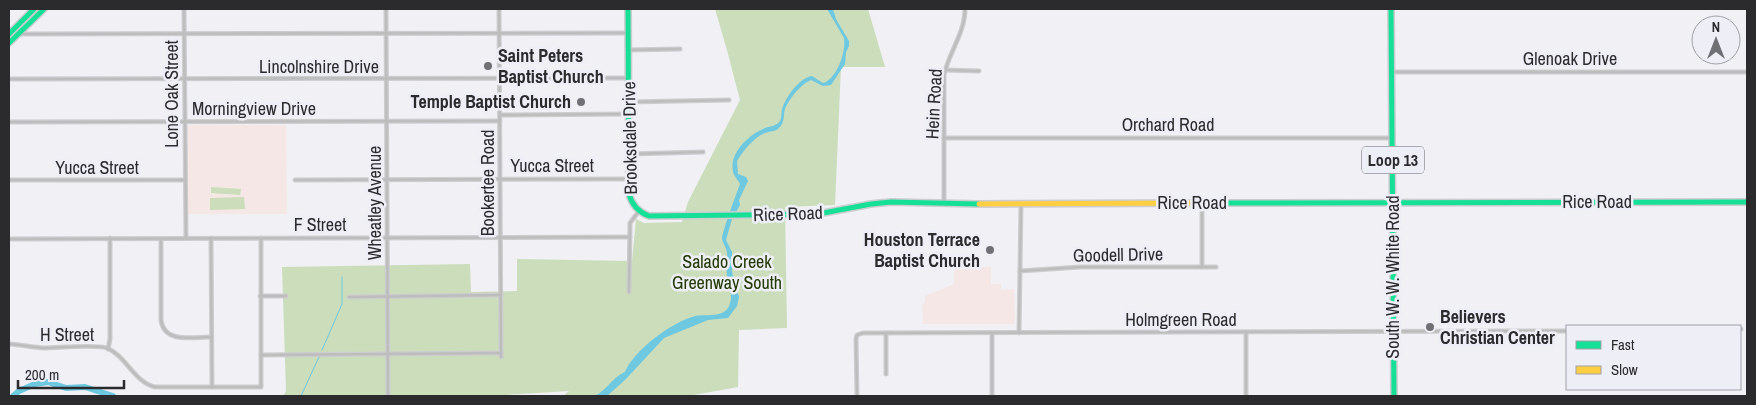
<svg xmlns="http://www.w3.org/2000/svg" width="1756" height="405" font-family="'Archivo Narrow',sans-serif">
	<rect width="100%" height="100%" fill="#f0f0f5"/>
	<g fill="#f5e7e5">
		<path d="M188 125H286L287 214H188Z"/>
		<path d="M954 267H991V284H1001V290L1014 289 1015 324H923L922 305 925 302V296L954 284Z"/>
	</g>
	<g fill="#cbddbb">
		<path d="M715 9H868L885 67H841L835 205 785 207 787 328 739 330 738 387 688 396H563L569 391 490 396H283L286 391 282 267 470 264 471 292 517 291V259L632 261 636 219 644 223 682 222 688 202 740 100 727 50Z"/>
		<path d="M211 187 241 189 240 195 211 193Z"/>
		<path d="M244 197 245 209 210 210V198Z"/>
	</g>
	<path fill="#6ec8e0" d="M827 9H833L836 19 849 41V46L846 52 845 64 831 85 823 86 811 80C801 84 789 99 785 109 783 116 785 122 779 128 775 132 770 131 765 133 754 137 743 151 737 161L738 174 746 177 748 181 739 200 740 205 732 219 726 240 732 252V272L739 297 737 306 728 318 708 320 664 338 626 379 607 396H594C607 391 612 377 625 372 634 350 672 322 695 316 706 314 724 318 729 306 734 295 728 286 727 276 726 269 728 261 727 253 727 248 723 244 722 239 722 232 737 192 740 184 738 180 733 175 733 171 729 153 749 135 763 129 768 126 776 127 780 121 782 117 781 113 782 109 786 97 799 78 812 76L823 83 826 82C838 75 846 52 844 38Z"/>
	<g fill="none" stroke-linecap="round" stroke-linejoin="round">
		<g stroke="#6ec8e0" stroke-width="1">
			<path d="M322 350 342 304V277"/>
			<path d="M301 396 319 357"/>
		</g>
		<path stroke="#6ec8e0" stroke-width="6" d="M13 396 19 391 35 384 48 382 66 388 85 387 113 396"/>
		<defs>
			<g id="street">
				<path d="M184 9 186 238"/>
				<path d="M386 9 388 396"/>
				<path d="M499 9 501 357"/>
				<path d="M20 34 628 33"/>
				<path d="M628 50 680 49"/>
				<path d="M945 70 979 71"/>
				<path d="M1392 72H1747"/>
				<path d="M9 79 628 78"/>
				<path d="M628 102 729 100"/>
				<path d="M500 115 629 114"/>
				<path d="M9 122 500 121"/>
				<path d="M944 138H1392"/>
				<path d="M629 154 703 152"/>
				<path d="M9 180H185"/>
				<path d="M295 180 629 179"/>
				<path d="M944 203V75C949 52 965 33 965 9"/>
				<path d="M211 238 212 387"/>
				<path d="M9 239 630 237"/>
				<path d="M161 239V320C164 344 193 337 211 337"/>
				<path d="M1202 267V203"/>
				<path d="M1020 271 1080 267H1216"/>
				<path d="M629 292 630 223 639 211"/>
				<path d="M260 296H286"/>
				<path d="M349 297 501 295"/>
				<path d="M1740 329H1741"/>
				<path d="M1246 332V396"/>
				<path d="M992 333V396"/>
				<path d="M1019 333 1021 205"/>
				<path d="M9 344C21 345 32 347 44 348 58 348 95 344 107 348 126 356 134 382 155 387H261V238"/>
				<path d="M108 349 110 339V238"/>
				<path d="M261 355 501 353"/>
				<path d="M886 374V333"/>
				<path d="M857 396 856 339 857 335 863 333 1567 331"/>
			</g>
			<g id="fast">
				<path d="M628 9 629 194C632 205 638 212 649 216L818 214 871 204 891 202 979 204"/>
				<path d="M1391 9 1394 396"/>
				<path d="M9 34 34 9"/>
				<path d="M9 43 44 9"/>
				<path d="M1207 203 1747 202"/>
			</g>
			<path id="slow" d="M979 204 1207 203"/>
		</defs>
		<use href="#street" stroke="#cdcdd0" stroke-width="5"/>
		<use href="#fast" stroke="#cdcdd0" stroke-width="8"/>
		<use href="#slow" stroke="#cdcdd0" stroke-width="8"/>
		<use href="#street" stroke="#bdbdbd" stroke-width="2.5"/>
		<use href="#fast" stroke="#16e098" stroke-width="5"/>
		<use href="#slow" stroke="#ffcf43" stroke-width="5"/>
	</g>
	<g fill="#707074" stroke="#eeeef7" stroke-width="2">
		<circle cx="488" cy="66" r="5"/>
		<circle cx="581" cy="102" r="5"/>
		<circle cx="990" cy="250" r="5"/>
		<circle cx="1430" cy="327" r="5"/>
	</g>
	<g text-anchor="middle" stroke-width="5" stroke-linejoin="round" paint-order="stroke">
		<rect fill="#eeeef7" stroke="#66666a" stroke-width="1" x="1362" y="146.5" width="62" height="27" rx="4"/>
		<g font-size="16" font-weight="bold" fill="#2b2b2e">
			<text x="1393" y="166">Loop 13</text>
		</g>
		<g font-size="18" font-weight="bold" fill="#2b2b2e" stroke="#eeeef7" text-anchor="start">
			<text x="498" y="62">Saint Peters<tspan x="498" dy="21">Baptist Church</tspan></text>
			<text x="571" y="108" text-anchor="end">Temple Baptist Church</text>
			<text x="980" y="246" text-anchor="end">Houston Terrace<tspan x="980" dy="21">Baptist Church</tspan></text>
			<text x="1440" y="323">Believers<tspan x="1440" dy="21">Christian Center</tspan></text>
		</g>
		<g font-size="18" fill="#2b2b2e" stroke="#eeeef7">
			<text x="1570" y="65">Glenoak Drive</text>
			<text x="319" y="73">Lincolnshire Drive</text>
			<text transform="translate(172 94) rotate(-90)" y="6">Lone Oak Street</text>
			<text transform="translate(934 104) rotate(-87)" y="6">Hein Road</text>
			<text x="254" y="115">Morningview Drive</text>
			<text x="1168" y="131">Orchard Road</text>
			<text transform="translate(630 138) rotate(-91)" y="6">Brooksdale Drive</text>
			<text x="552" y="172">Yucca Street</text>
			<text x="97" y="174">Yucca Street</text>
			<text transform="translate(488 183) rotate(-90)" y="6">Bookertee Road</text>
			<text x="1597" y="208">Rice Road</text>
			<text transform="translate(375 203) rotate(-90)" y="6">Wheatley Avenue</text>
			<text x="1192" y="209">Rice Road</text>
			<text transform="translate(788 214) rotate(-2)" y="6">Rice Road</text>
			<text x="320" y="231">F Street</text>
			<text transform="translate(1118 255) rotate(-1)" y="6">Goodell Drive</text>
			<text transform="translate(1393 277) rotate(-90)" y="6">South W. W. White Road</text>
			<text x="1181" y="326">Holmgreen Road</text>
			<text x="67" y="341">H Street</text>
		</g>
		<g font-size="18" fill="#223a00" stroke="#eeeef7">
			<text x="727" y="268">Salado Creek<tspan x="727" dy="21">Greenway South</tspan></text>
		</g>
	</g>
	<rect width="1756" height="405" fill="none" stroke="#2b2b2e" stroke-width="20"/>
	<rect x="1566" y="325" width="175" height="65" fill="#eeeef7" stroke="#a0a0a7"/>
	<rect x="1576" y="341" width="25" height="8" fill="#16e098" stroke="#a0a0a7"/>
	<text x="1611" y="350" font-size="15" fill="#2b2b2e">Fast</text>
	<rect x="1576" y="366" width="25" height="8" fill="#ffcf43" stroke="#a0a0a7"/>
	<text x="1611" y="375" font-size="15" fill="#2b2b2e">Slow</text>
	<g transform="translate(1716 40)"><circle r="24" fill="#eeeef7" stroke="#a0a0a7"/>
	<path d="M0-4L9 19L0 12L-9 19Z" fill="#707074"/>
	<text y="-8" font-size="14" font-weight="bold" text-anchor="middle" fill="#2b2b2e">N</text>
	</g>
	<path d="M18 380v8h106v-8" fill="none" stroke="#2b2b2e" stroke-width="2.5"/>
	<text x="25" y="380" font-size="15" fill="#2b2b2e" stroke="#eeeef7" stroke-width="4" paint-order="stroke">200 m</text>
</svg>
